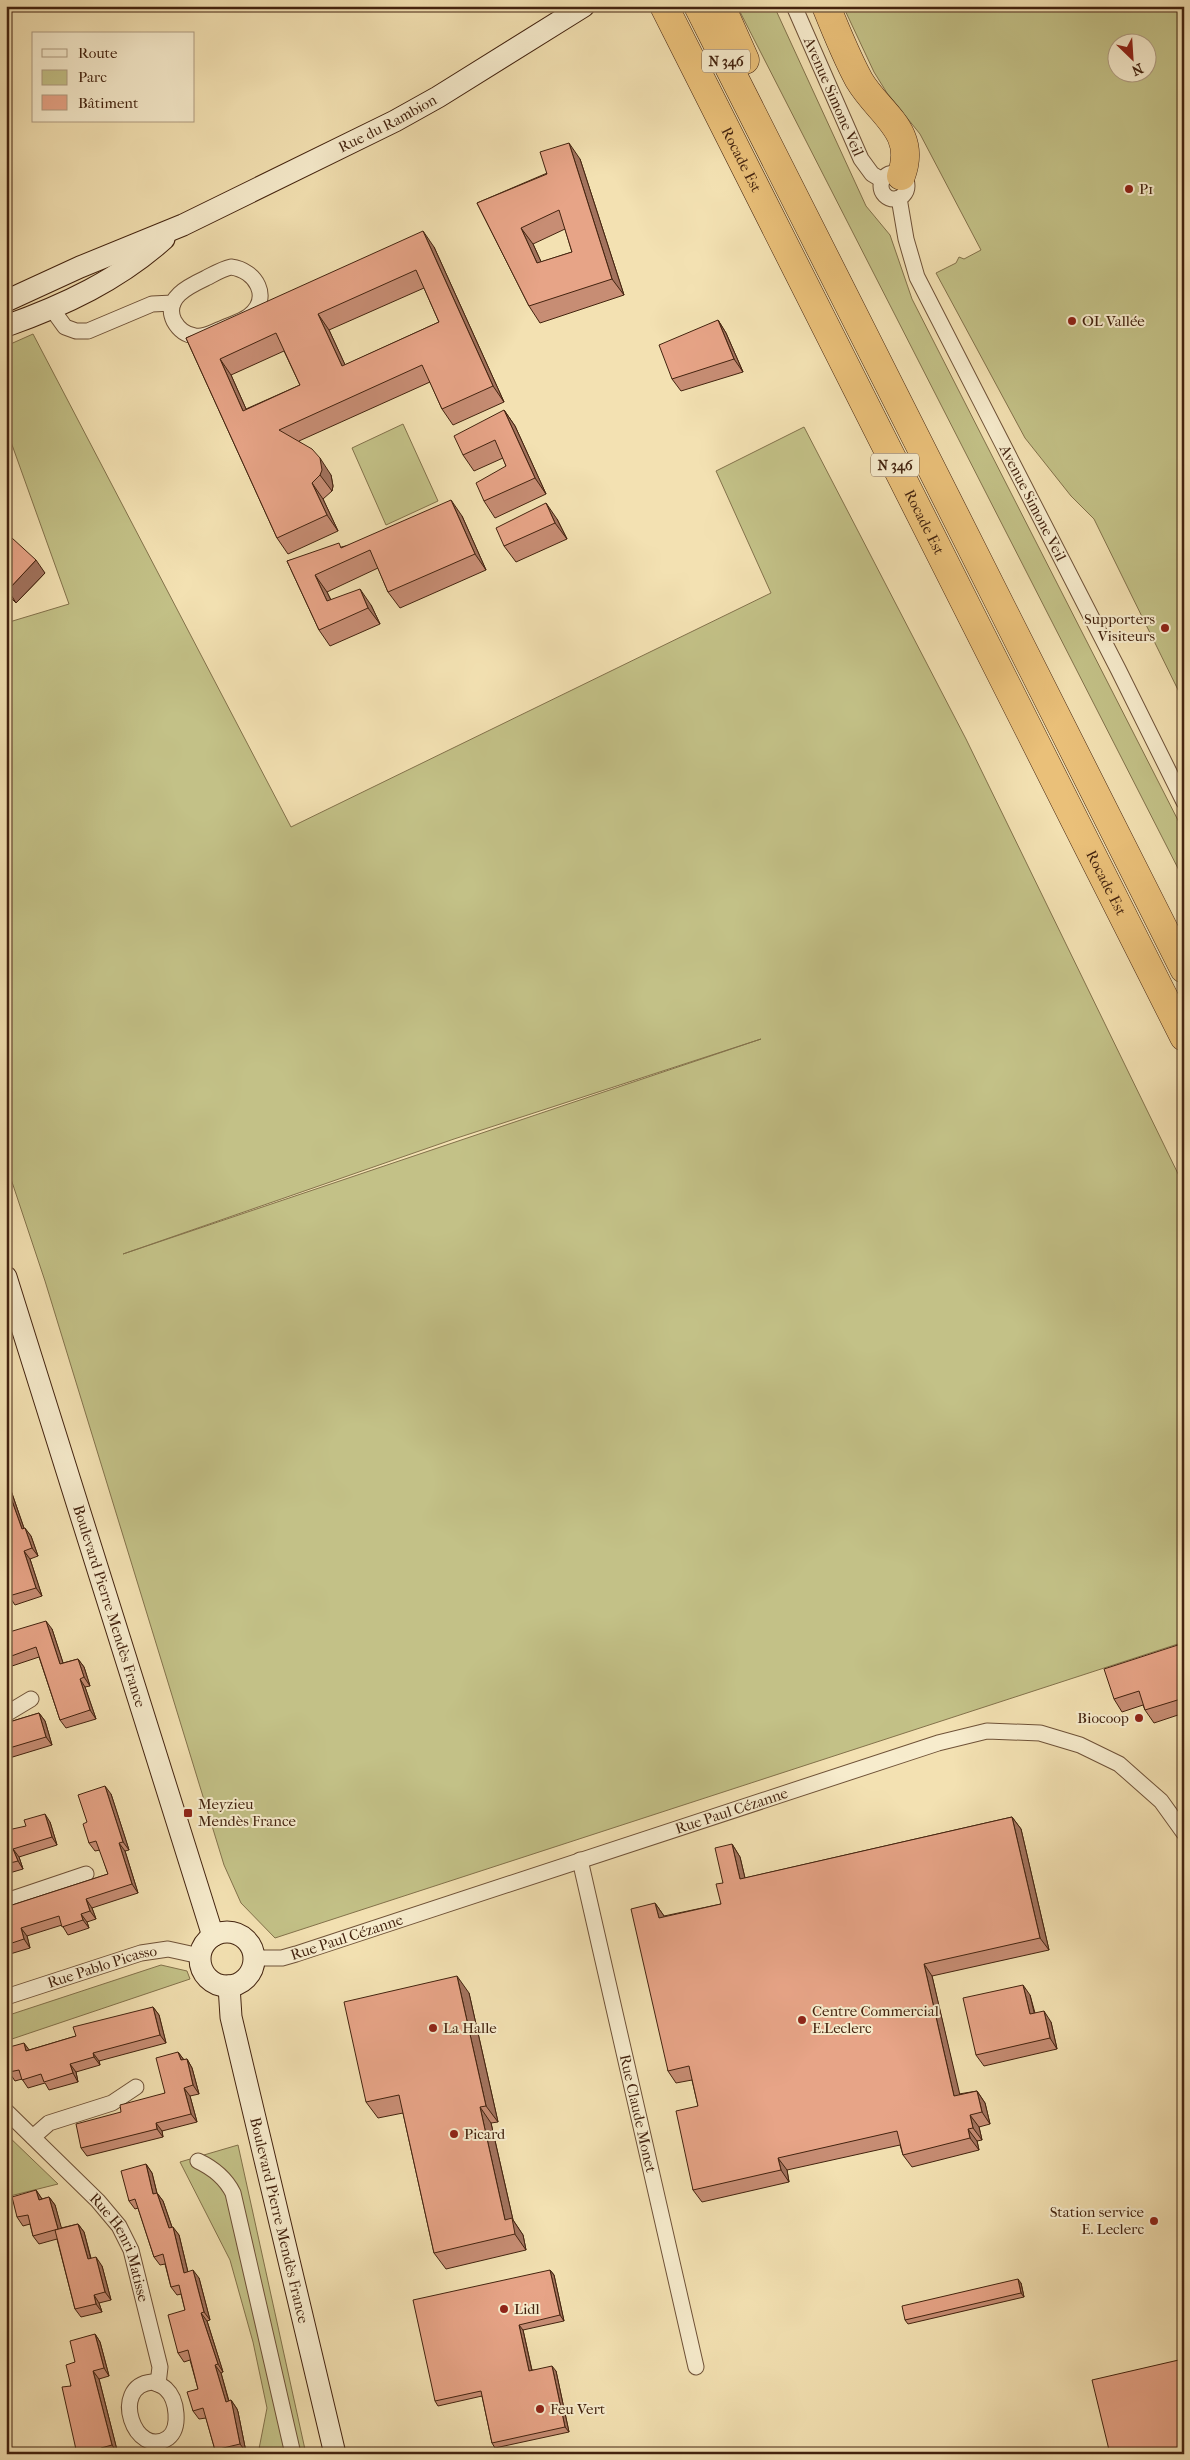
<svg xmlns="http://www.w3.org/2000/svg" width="1190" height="2460" font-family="'IM FELL French Canon',serif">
	<rect width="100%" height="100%" fill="#f3e1b2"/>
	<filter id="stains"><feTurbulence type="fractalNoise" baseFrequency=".004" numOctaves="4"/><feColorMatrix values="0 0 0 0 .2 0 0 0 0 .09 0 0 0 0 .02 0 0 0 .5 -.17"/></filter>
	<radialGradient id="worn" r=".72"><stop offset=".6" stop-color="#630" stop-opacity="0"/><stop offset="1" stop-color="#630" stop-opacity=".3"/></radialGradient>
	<g fill="#c3c187" stroke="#83724b" fill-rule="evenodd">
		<path d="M737 6H774L866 206 890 235 912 299 1184 832V880Z"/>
		<path d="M843 6H1184V702L1094 519 1071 496 1025 438 936 273 956 263 959 257 964 259 981 250 920 134 887 93 874 72ZM1118 42H1148V72H1118Z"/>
		<path d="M33 334 291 827 771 593 716 471 804 427 966 739 1184 1186V1642L275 1938 241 1903 224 1865 45 1281 6 1164V623L69 604 6 428V346ZM761 1039 123 1254 454 1139Z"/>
		<path d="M403 424 438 501 386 525 352 448Z"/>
		<path d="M161 1965 187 1971 190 1979 6 2041V2016Z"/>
		<path d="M6 2134 58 2184 6 2197Z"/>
		<path d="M238 2145 306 2454H258L267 2408 253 2342 230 2260 180 2162Z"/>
	</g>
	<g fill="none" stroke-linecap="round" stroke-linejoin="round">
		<defs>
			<g id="street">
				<path id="s1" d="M794 6 861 159 872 174 882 180"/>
				<circle cx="894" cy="186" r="13"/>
				<path id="s2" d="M899 198 906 239 917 277 1118 669 1184 802"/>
				<path d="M231 267C256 270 272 298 249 316 241 322 229 325 221 329 213 332 204 338 195 336 186 335 179 330 174 321 163 298 189 286 206 278 214 274 222 269 231 267Z"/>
				<path d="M52 309 65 327 76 331H88L152 304 173 303"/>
				<path d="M6 1714 31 1699"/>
				<path id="s3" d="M580 1860 696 2367"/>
				<path d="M6 1901 86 1874"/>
				<path id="s4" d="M254 1958H282L296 1954 938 1743 987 1731 1040 1733 1080 1745 1119 1764 1161 1801 1184 1833"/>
				<path id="s5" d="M6 1997 141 1953 168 1949 200 1956"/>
				<path id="s6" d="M6 2111 98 2201 119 2226 131 2250 160 2367 158 2384"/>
				<path d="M33 2137 49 2123 112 2103 136 2087"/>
				<path d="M198 2161C213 2168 225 2177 233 2193L293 2454"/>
				<path d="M152 2382C157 2384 162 2385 166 2389 177 2399 181 2428 168 2438 135 2460 109 2386 152 2382Z"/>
			</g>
			<g id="secondary">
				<path id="s7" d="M6 301 80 267 183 225 395 121 438 97 584 6"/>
				<path d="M6 326C65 305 118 280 164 239"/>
				<path id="s8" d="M6 1277 213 1936"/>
				<circle cx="227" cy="1959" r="27"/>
				<path id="s9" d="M229 1986 231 2017 335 2454"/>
			</g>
			<g id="highway">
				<path id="s10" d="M664 6 1184 1037"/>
				<path d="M698 6 1184 969"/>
				<path d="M721 6 745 60"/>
				<path d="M826 6C836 31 846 56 859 80 879 114 918 131 901 176"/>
			</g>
		</defs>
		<use href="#street" stroke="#6f5238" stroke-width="17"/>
		<use href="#secondary" stroke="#43230f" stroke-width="23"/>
		<use href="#highway" stroke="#43230f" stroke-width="29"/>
		<use href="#street" stroke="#f7eccd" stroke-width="15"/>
		<use href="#secondary" stroke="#f7eccd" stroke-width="21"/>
		<use href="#highway" stroke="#eac079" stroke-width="28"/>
	</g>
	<g fill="#c78d74" stroke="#43230f" fill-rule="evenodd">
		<path d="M580 159 624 295 540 323 529 306 477 203ZM565 229 572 252 541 262 533 244Z"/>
		<path d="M434 247 504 402 453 425 442 409 430 382 299 441 331 475 333 486 332 491 323 499 338 531 288 554 277 538 186 338ZM424 288 439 322 345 365 329 330ZM284 351 300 385 246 409 231 375Z"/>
		<path d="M718 320 726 333 743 372 681 391 672 379Z"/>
		<path d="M504 410 515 426 546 494 495 518 484 501 506 466 503 458 474 471 463 455Z"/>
		<path d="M462 516 486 570 400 608 388 592 378 568 327 592 331 600 371 605 380 624 330 646 319 630 287 561Z"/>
		<path d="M557 519 567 539 516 562 504 546Z"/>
		<path d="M6 540 45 573 16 603 6 593Z"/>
		<path d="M6 1479 8 1482 24 1528 31 1536 38 1556 30 1559 42 1596 15 1605 9 1596 7 1591 6 1592Z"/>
		<path d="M52 1629 63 1663 78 1659 84 1667 90 1686 85 1687 96 1719 66 1728 60 1720 39 1657 6 1668V1633Z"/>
		<path d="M1184 1643V1713L1154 1723 1145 1710 1143 1705 1122 1712 1114 1699Z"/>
		<path d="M39 1713 45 1721 52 1745 6 1759V1723Z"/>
		<path d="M111 1794 129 1850 125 1851 138 1893 92 1908 96 1919 87 1922 89 1928 68 1935 62 1925 27 1936 30 1948 10 1954 6 1949V1907L108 1874 100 1850 95 1851 89 1843 87 1822Z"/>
		<path d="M1012 1817 1021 1829 1049 1950 932 1976 959 2094 977 2091 985 2103 990 2124 979 2127 982 2140 977 2141 979 2150 912 2167 903 2155 900 2145 787 2170 789 2182 702 2202 693 2190 698 2106 692 2080 676 2083 668 2071 655 1903 664 1916 721 1904 723 1883 732 1844 740 1857 745 1878Z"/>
		<path d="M50 1822 57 1845 19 1857 23 1869 6 1874V1839Z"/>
		<path d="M469 1993 498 2122 491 2123 513 2220 523 2235 526 2250 446 2269 434 2253 403 2113 378 2118 366 2102Z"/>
		<path d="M1030 1995 1035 2013 1051 2022 1057 2049 984 2066 976 2055Z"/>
		<path d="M153 2007 159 2015 166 2043 99 2061 100 2065 76 2072 78 2082 49 2090 45 2083 28 2088 22 2079 15 2081 9 2072 29 2050 76 2036Z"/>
		<path d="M178 2052 184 2060 187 2059 192 2068 199 2094 190 2096 197 2122 162 2131 163 2137 87 2156 81 2148 121 2112 165 2093Z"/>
		<path d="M146 2164 152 2173 157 2193 163 2201 172 2227 179 2235 188 2272 199 2278 210 2320 207 2321 223 2372 221 2373 229 2401 231 2400 237 2409 238 2412 246 2452 240 2454H217L215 2450 206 2418 199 2419 193 2411 198 2389 190 2360 184 2362 178 2353 185 2310 181 2294 177 2295 171 2287 165 2264 160 2265 154 2257 138 2208 135 2209 129 2201Z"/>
		<path d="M36 2190 42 2199 49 2197 55 2205 61 2228 78 2224 84 2232 91 2258 102 2266 111 2300 99 2303 102 2312 81 2317 75 2309 57 2239 39 2244 33 2236 30 2224 23 2226 17 2217Z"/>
		<path d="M550 2270 554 2275 564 2321 523 2330 532 2370 556 2371 569 2432 495 2448 492 2443 482 2396 438 2406 435 2401Z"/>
		<path d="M1021 2283 1024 2297 908 2324 905 2320Z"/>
		<path d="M95 2334 100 2342 109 2376 99 2379 118 2454H77L71 2386 75 2362Z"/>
	</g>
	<g fill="#a2735e" stroke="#43230f">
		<path d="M569 143 580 159 624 295 612 279Z"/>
		<path d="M521 228 533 244 549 279 537 263Z"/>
		<path d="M423 231 434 247 504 402 493 386Z"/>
		<path d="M318 314 329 330 353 382 342 366Z"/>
		<path d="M718 320 726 333 743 372 734 359Z"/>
		<path d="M220 359 231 375 254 427 243 411Z"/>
		<path d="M504 410 515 426 546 494 535 478Z"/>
		<path d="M320 458 331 475 333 486 332 491 320 475Z"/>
		<path d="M312 483 323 499 338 531 327 515Z"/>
		<path d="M451 500 462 516 486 570 475 554Z"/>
		<path d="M546 503 557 519 567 539 555 523Z"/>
		<path d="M36 560 45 573 16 603 8 590Z"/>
		<path d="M315 575 327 592 339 617 327 601Z"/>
		<path d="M360 589 371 605 380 624 368 608Z"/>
		<path d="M6 1479 8 1482 27 1537 22 1529 6 1484Z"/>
		<path d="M25 1528 31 1536 38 1556 32 1548Z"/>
		<path d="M24 1551 30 1559 42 1596 36 1588Z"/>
		<path d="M46 1621 52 1629 66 1672 60 1664Z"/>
		<path d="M78 1659 84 1667 90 1686 84 1677Z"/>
		<path d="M80 1679 85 1687 96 1719 90 1710Z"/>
		<path d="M39 1713 45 1721 52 1745 46 1737Z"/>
		<path d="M105 1786 111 1794 129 1850 123 1842Z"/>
		<path d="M45 1814 50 1822 57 1845 52 1837Z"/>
		<path d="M1012 1817 1021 1829 1049 1950 1040 1938Z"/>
		<path d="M119 1843 125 1851 138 1893 132 1884Z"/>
		<path d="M732 1844 740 1857 748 1891 740 1879Z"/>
		<path d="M13 1849 19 1857 23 1869 18 1861Z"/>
		<path d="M86 1899 92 1908 96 1919 90 1911Z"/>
		<path d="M655 1903 664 1916 667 1930 659 1918Z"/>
		<path d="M81 1914 87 1922 89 1928 83 1920Z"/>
		<path d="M21 1928 27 1936 30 1948 24 1939Z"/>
		<path d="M924 1964 932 1976 963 2108 954 2096Z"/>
		<path d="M457 1976 469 1993 498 2122 486 2106Z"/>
		<path d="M1023 1985 1030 1995 1037 2025 1030 2014Z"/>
		<path d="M153 2007 159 2015 166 2043 160 2035Z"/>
		<path d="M1044 2011 1051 2022 1057 2049 1050 2038Z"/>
		<path d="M24 2043 30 2051H26Z"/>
		<path d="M178 2052 184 2060H181Z"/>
		<path d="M93 2053 99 2061 100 2065 94 2057Z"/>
		<path d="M187 2059 192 2068 199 2094 193 2085Z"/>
		<path d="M70 2064 76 2072 78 2082 73 2073Z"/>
		<path d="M184 2088 190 2096 197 2122 191 2114Z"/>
		<path d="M977 2091 985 2103 990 2124 982 2112Z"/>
		<path d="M480 2107 491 2123 513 2220 523 2235 526 2250 505 2220Z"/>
		<path d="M970 2115 979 2127 982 2140 973 2128Z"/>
		<path d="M156 2123 162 2131 163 2137 157 2129Z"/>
		<path d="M968 2129 977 2141 979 2150 970 2138Z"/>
		<path d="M778 2158 787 2170 789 2182 781 2170Z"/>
		<path d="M146 2164 152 2173 159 2202 153 2194Z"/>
		<path d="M36 2190 42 2199 39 2200Z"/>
		<path d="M157 2193 163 2201 175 2236 169 2228Z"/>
		<path d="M49 2197 55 2205 64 2237 58 2229Z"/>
		<path d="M78 2224 84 2232 93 2268 88 2259Z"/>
		<path d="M173 2227 179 2235 190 2281 184 2273Z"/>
		<path d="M96 2257 102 2266 111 2300 105 2292Z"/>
		<path d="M193 2270 199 2278 210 2320 204 2312Z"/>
		<path d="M550 2270 554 2275 564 2321 560 2315Z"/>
		<path d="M1018 2279 1021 2283 1024 2297 1021 2293Z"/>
		<path d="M94 2295 99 2303 102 2312 96 2304Z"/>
		<path d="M201 2313 207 2321 223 2372 218 2364Z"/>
		<path d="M519 2325 523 2330 533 2376 529 2371Z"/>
		<path d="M95 2334 100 2342 109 2376 104 2368Z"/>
		<path d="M215 2365 221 2373 231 2410 226 2402Z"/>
		<path d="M552 2366 556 2371 569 2432 565 2427Z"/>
		<path d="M93 2371 99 2379 118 2454 112 2445Z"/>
		<path d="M231 2400 237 2409 238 2412 246 2452 240 2444Z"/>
	</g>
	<g fill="#e7a487" stroke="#43230f" fill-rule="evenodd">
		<path d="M569 143 612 279 529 306 477 203 547 174 540 152ZM559 210 572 252 537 263 521 228Z"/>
		<path d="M423 231 493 386 442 409 422 365 279 430 312 449 320 458 322 470 320 475 312 483 327 515 277 538 186 338ZM416 270 439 322 342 366 318 314ZM276 333 300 385 243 411 220 359Z"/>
		<path d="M718 320 734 359 672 379 659 345Z"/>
		<path d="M504 410 535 478 484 501 476 483 506 466 495 440 463 455 454 436Z"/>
		<path d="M451 500 475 554 388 592 370 550 315 575 327 601 360 589 368 608 319 630 287 561 339 543 341 548Z"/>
		<path d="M546 503 555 523 504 546 496 528Z"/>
		<path d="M12 538 36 560 8 590 6 589V540L8 542Z"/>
		<path d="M6 1484 22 1529 25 1528 32 1548 24 1551 36 1588 9 1596 6 1588Z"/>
		<path d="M46 1621 60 1664 78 1659 84 1677 80 1679 90 1710 60 1720 36 1647 6 1658V1633Z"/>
		<path d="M1184 1643V1698L1145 1710 1139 1691 1114 1699 1104 1669Z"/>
		<path d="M39 1713 46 1737 6 1749V1723Z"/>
		<path d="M105 1786 123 1842 119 1843 132 1884 86 1899 90 1911 81 1914 83 1920 62 1927 59 1916 21 1928 24 1939 6 1945V1907L108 1874 96 1841 89 1843 83 1824 87 1822 78 1795Z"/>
		<path d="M45 1814 52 1837 13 1849 18 1861 6 1864V1839L10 1838 11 1841 8 1830 26 1826 24 1820Z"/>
		<path d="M1012 1817 1040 1938 924 1964 954 2096 977 2091 982 2112 970 2115 973 2128 968 2129 970 2138 903 2155 897 2131 778 2158 781 2170 693 2190 676 2111 698 2106 689 2066 668 2071 631 1909 655 1903 659 1918 721 1904 716 1884 723 1883 715 1848 732 1844 740 1879Z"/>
		<path d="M457 1976 486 2106 480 2107 505 2220 512 2218 515 2234 434 2253 399 2095 366 2102 344 2002Z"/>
		<path d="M1023 1985 1030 2014 1044 2011 1050 2038 976 2055 963 1998Z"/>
		<path d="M153 2007 160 2035 93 2053 94 2057 70 2064 73 2073 44 2082 41 2074 22 2080 19 2070 9 2072 6 2062V2048L24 2043 26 2051 76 2036 73 2027Z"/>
		<path d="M178 2052 181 2060 187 2059 193 2085 184 2088 191 2114 156 2123 157 2129 81 2148 76 2124 121 2112 120 2105 165 2093 156 2058Z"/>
		<path d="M146 2164 153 2194 157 2193 169 2228 173 2227 184 2273 193 2270 204 2312 201 2313 218 2364 215 2365 226 2402 231 2400 232 2404 240 2444 215 2450 203 2408 193 2411 187 2392 198 2389 188 2350 178 2353 168 2315 185 2310 179 2285 171 2287 163 2254 154 2257 135 2199 129 2201 121 2171Z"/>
		<path d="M36 2190 39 2200 49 2197 58 2229 33 2236 28 2215 17 2217 12 2197Z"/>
		<path d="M78 2224 88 2259 96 2257 105 2292 94 2295 96 2304 75 2309 55 2230Z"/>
		<path d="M550 2270 560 2315 519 2325 529 2371 552 2366 565 2427 492 2443 481 2391 435 2401 413 2300Z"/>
		<path d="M1018 2279 1021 2293 905 2320 902 2306Z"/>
		<path d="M95 2334 104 2368 93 2371 112 2445 101 2448 103 2454H77L62 2387 71 2386 66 2365 75 2362 70 2341Z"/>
		<path d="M1183 2359 1184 2363V2454H1110L1092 2380Z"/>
		<path d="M210 2451 211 2454H202Z"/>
	</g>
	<g fill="#8f2418" stroke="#f7eccd" stroke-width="2">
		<circle cx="1129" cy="189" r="5"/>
		<circle cx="1072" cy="321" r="5"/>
		<circle cx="1165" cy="628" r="5"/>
		<circle cx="1139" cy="1718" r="5"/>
		<rect x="183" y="1808" width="10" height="10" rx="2.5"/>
		<circle cx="802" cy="2020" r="5"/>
		<circle cx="433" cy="2028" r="5"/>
		<circle cx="454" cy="2134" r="5"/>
		<circle cx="1154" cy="2221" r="5"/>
		<circle cx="504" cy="2309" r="5"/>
		<circle cx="540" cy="2409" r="5"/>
	</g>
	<g text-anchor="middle" stroke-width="4" stroke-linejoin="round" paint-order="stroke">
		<g fill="#f7eccd" stroke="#795f48" stroke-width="1">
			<rect x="702" y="49.5" width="48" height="23" rx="4"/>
			<rect x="871" y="453.5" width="48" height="23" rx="4"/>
		</g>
		<g font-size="14" font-weight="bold" fill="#43230f">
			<text x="726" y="66">N 346</text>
			<text x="895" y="470">N 346</text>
		</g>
		<g font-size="15" fill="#43230f" stroke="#f7eccd">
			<text dy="5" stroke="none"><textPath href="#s1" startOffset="99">Avenue Simone Veil</textPath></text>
			<text dy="5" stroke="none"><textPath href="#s7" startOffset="421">Rue du Rambion</textPath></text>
			<text dy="5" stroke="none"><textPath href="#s10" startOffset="172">Rocade Est</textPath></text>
			<text dy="5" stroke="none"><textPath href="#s2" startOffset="335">Avenue Simone Veil</textPath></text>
			<text dy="5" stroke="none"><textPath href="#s10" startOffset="578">Rocade Est</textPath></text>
			<text dy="5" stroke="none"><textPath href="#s10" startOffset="982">Rocade Est</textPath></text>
			<text dy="5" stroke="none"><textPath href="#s8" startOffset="345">Boulevard Pierre Mendès France</textPath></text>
			<text dy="5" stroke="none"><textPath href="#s4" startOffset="501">Rue Paul Cézanne</textPath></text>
			<text dy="5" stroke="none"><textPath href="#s4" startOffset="96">Rue Paul Cézanne</textPath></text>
			<text dy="5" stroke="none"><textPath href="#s5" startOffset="101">Rue Pablo Picasso</textPath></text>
			<text dy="5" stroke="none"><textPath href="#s3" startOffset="260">Rue Claude Monet</textPath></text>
			<text dy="5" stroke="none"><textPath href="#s9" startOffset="240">Boulevard Pierre Mendès France</textPath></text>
			<text dy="5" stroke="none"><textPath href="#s6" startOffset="181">Rue Henri Matisse</textPath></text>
		</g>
		<g font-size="15" fill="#43230f" stroke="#f7eccd" text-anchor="start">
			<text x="1139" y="194">P1</text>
			<text x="1082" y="326">OL Vallée</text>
			<text x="1155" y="624" text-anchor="end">Supporters<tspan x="1155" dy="17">Visiteurs</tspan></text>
			<text x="1129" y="1723" text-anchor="end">Biocoop</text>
			<text x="198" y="1809">Meyzieu<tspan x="198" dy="17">Mendès France</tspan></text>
			<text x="812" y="2016">Centre Commercial<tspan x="812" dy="17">E.Leclerc</tspan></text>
			<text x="443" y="2033">La Halle</text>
			<text x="464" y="2139">Picard</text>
			<text x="1144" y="2217" text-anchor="end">Station service<tspan x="1144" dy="17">E. Leclerc</tspan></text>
			<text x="514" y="2314">Lidl</text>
			<text x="550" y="2414">Feu Vert</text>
		</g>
	</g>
	<rect width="1190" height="2460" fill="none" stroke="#f3e1b2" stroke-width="25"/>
	<rect x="8" y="8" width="1175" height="2445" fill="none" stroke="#43230f" stroke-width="2.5"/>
	<rect x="12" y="12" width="1165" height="2435" fill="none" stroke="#43230f"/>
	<rect x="32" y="32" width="162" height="90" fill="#f7eccd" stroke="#af9c81"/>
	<rect x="42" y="49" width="25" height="8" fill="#f7eccd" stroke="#af9c81"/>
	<text x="78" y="58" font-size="15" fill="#43230f">Route</text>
	<rect x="42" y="70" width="25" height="15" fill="#c3c187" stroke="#af9c81"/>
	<text x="78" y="82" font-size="15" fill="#43230f">Parc</text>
	<rect x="42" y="95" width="25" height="15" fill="#e7a487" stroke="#af9c81"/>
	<text x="78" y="108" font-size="15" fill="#43230f">Bâtiment</text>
	<g transform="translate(1132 58) rotate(155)"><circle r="24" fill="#f7eccd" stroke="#af9c81"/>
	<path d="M0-4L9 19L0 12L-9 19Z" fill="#8f2418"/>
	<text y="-8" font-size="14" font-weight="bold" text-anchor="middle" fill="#43230f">N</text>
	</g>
	<rect width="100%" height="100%" filter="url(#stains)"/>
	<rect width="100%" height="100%" fill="url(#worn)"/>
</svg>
